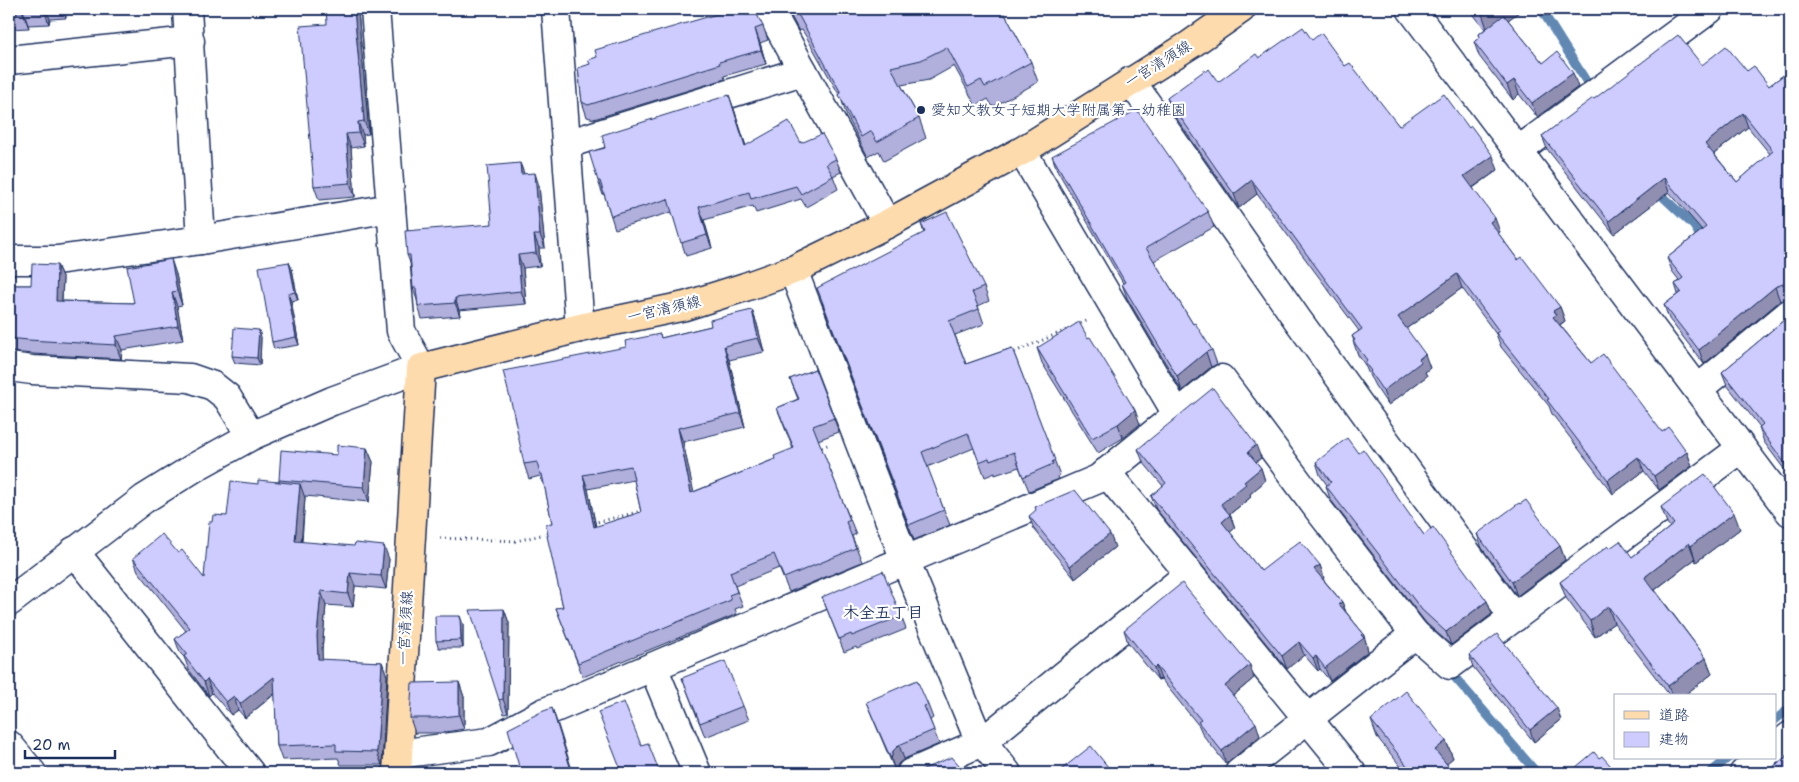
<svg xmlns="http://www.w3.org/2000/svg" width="1799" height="782" font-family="'Shantell Sans','Klee One',sans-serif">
	<rect width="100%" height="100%" fill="#fff"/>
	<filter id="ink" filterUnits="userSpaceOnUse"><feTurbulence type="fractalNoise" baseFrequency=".02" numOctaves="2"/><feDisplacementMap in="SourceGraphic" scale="10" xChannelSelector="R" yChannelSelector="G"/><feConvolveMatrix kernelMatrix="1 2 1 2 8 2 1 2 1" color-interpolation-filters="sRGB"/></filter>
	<g filter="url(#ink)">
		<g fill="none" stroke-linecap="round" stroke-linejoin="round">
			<g stroke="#6088b3" stroke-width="9">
				<path d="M1541 9 1588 84"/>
				<path d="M1657 188 1662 196 1694 226 1704 242"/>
				<path d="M1452 674 1537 773"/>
				<path d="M1775 720 1790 708"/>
				<path d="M1710 773 1728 758"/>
			</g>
			<defs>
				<g id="minor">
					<path d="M187 9 201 240"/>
					<path d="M556 9 580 328"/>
					<path d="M769 9 887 224"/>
					<path d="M1411 9 1790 512"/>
					<path d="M9 60 190 41"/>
					<path d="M1131 81 1297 319 1514 618"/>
					<path d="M567 144 803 71"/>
					<path d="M1022 151 1177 414"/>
					<path d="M1518 151 1710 9"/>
					<path d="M9 260H57L201 240 391 208"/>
					<path d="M793 270 905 560 977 735 1007 773"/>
					<path d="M9 367 32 370 190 378 213 386 227 397 251 436"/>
					<path d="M1698 389 1790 313"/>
					<path d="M1106 472 1352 773"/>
					<path d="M74 551 250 773"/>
					<path d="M9 602 144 499 197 466 251 436 332 401 421 368 401 331 375 9"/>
					<path d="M653 667 697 773"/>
					<path d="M9 745 32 773"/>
					<path d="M1775 748 1790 736"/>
					<path d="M398 754 489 742 543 713 1098 479 1221 379 1319 510 1415 634"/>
					<path d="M911 773 982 742 1189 574"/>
					<path d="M1239 773 1415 634 1450 665 1742 448"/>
					<path d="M1744 773 1763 758"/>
				</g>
				<path id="major" d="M397 773 421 368 580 328 685 306 745 287 793 270 887 224 1022 151 1191 44 1241 9"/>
			</defs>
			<use href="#minor" stroke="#1b2f5e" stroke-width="31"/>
			<use href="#major" stroke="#1b2f5e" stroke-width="31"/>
			<g stroke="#1b2f5e" stroke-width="3" stroke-dasharray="1 4" stroke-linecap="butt">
				<path d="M1076 325 1089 320"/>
				<path d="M1010 354 1071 328"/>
				<path d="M817 449 830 444"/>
				<path d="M593 523 642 511"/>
				<path d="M440 538 516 541 550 533"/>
			</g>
			<use href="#minor" stroke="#fff" stroke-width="28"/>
			<use href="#major" stroke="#fedbac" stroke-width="28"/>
		</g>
		<g fill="#b1afdb" stroke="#1b2f5e" fill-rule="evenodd">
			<path d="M9 9H65L66 18 50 19 49 24 28 25 29 28 9 29Z"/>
			<path d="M392 9H431L393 12Z"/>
			<path d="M787 9H1002L1031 62 1038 82 993 107 988 99 976 106 954 66 929 80 901 85 919 118 926 138 884 161 879 151 868 157 846 114 841 98 807 38 802 30 799 31Z"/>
			<path d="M1469 9H1523L1508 20 1543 63 1578 87 1537 117 1519 94 1513 100 1479 56 1474 42 1480 37 1479 34 1485 29Z"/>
			<path d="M358 11 369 134 363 135 364 146 351 148 355 197 319 200 314 186 327 24Z"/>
			<path d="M763 26 768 40 760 43 766 64 724 76 725 79 594 119 587 117 582 102 578 68Z"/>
			<path d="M1312 40 1345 66 1399 126 1498 170 1473 188 1500 232 1498 233 1518 260 1560 307 1565 321 1560 325 1591 363 1662 432 1687 452 1692 466 1659 490 1644 471 1613 494 1552 414 1549 406 1501 347 1496 334 1462 288 1406 329 1430 368 1425 372 1427 376 1388 405 1375 386 1372 380 1370 377 1365 365 1358 355 1353 341H1354L1352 336 1359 331 1257 194 1239 208 1172 112 1167 98 1218 82 1259 58Z"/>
			<path d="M1702 65 1747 71 1769 86 1790 70V298H1788L1780 301 1704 364 1669 319 1664 305 1678 294 1675 284 1679 280 1672 271 1667 258 1702 230 1669 192 1614 234 1547 149 1542 136 1594 99ZM1748 127 1770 154 1737 182 1714 154Z"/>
			<path d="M734 109 746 146 801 143 836 159 841 172 833 176 838 189 806 207 801 199 756 213 753 206 704 220 712 248 686 256 672 212 615 229 604 194 603 195 598 181Z"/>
			<path d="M1052 156 1208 212 1214 227 1154 261 1193 324 1212 350 1217 364 1211 367 1182 391 1127 298 1122 284 1123 283 1057 170Z"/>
			<path d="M520 163 524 174 539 186 545 248H539L540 266 523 268 526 304 459 310 460 316 422 319 418 306 417 300 413 288 411 265 407 255 492 224Z"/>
			<path d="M921 224 984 287 989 301 978 306 984 324 955 335 966 364 1012 348 1060 475 1058 476 1059 479 1029 491 1019 467 995 475V473L985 477 974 448 927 467 950 525 914 540 822 303 924 233Z"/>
			<path d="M57 265 63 279 62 301 134 303 176 274 182 305 177 306 183 340 122 350 121 359 33 354 11 352H9V285H31Z"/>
			<path d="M292 269 298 300 291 301 299 345 274 349 272 342Z"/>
			<path d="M752 310 757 324 764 352 729 360 745 427 683 442 693 492 775 459 793 449 777 408 798 399 790 379 815 369 839 432 818 440 856 534 852 536 862 562 789 592 779 568 735 586 743 606 735 609 737 614 583 677 556 608 563 607 548 536 552 523 545 488 540 476 529 479 524 464 626 347 660 334 661 338 711 326ZM634 480 641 512 596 527 588 489Z"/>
			<path d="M1790 315V477L1764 442 1759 428 1760 427 1727 385 1722 372Z"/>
			<path d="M261 337 260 365 235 363 232 356Z"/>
			<path d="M1088 338 1140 424 1123 438 1098 453 1042 363 1037 348Z"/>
			<path d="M367 448 373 462 369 502 305 496V498L302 542 389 559 386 589 355 586 353 607 326 605 322 650V660L382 662 387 676 382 765H341L338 758 282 760 277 746 275 694 245 718 238 710 231 715 212 693 209 696 189 670 184 657 180 653 175 639 186 631 138 571 133 558 178 553 204 578 212 522 227 516 258 484 279 482V480L337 455Z"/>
			<path d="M1138 449 1261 458 1256 462 1261 468 1265 481 1250 494 1251 497 1230 514 1235 528 1230 532 1261 571 1320 565 1324 578 1323 579 1342 602 1346 612 1363 633 1367 646V647L1368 651 1330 681 1320 669 1318 671 1304 655 1287 669 1156 509 1151 496 1163 486 1143 462Z"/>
			<path d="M1358 453 1424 535 1487 601 1492 614 1451 645 1426 623 1330 499 1326 486 1327 485 1320 475 1316 462Z"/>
			<path d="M1661 507 1740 529 1696 562 1695 559 1655 590 1706 658 1712 674 1683 696H1670L1614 623 1595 637 1566 598 1560 582 1610 548 1632 557 1670 527 1667 523Z"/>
			<path d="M1029 516 1115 547 1075 579 1034 529Z"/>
			<path d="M1477 534 1560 546 1565 560 1517 596 1482 548Z"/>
			<path d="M822 597 901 616 906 629 857 649 856 647 844 652Z"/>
			<path d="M504 609 509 623 508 713 504 714 499 700Z"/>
			<path d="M463 624V648H439L436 641Z"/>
			<path d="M1124 630 1254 678 1233 696 1260 736 1226 764 1203 735 1199 726 1161 679 1158 680 1128 643Z"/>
			<path d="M1469 655 1561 720 1534 742 1473 667Z"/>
			<path d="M682 678 743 706 749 720 705 737Z"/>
			<path d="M459 682 464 697V729L440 733H415L410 718Z"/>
			<path d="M866 702 928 705 933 718 930 720 939 744 904 759 898 764 896 773Z"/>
			<path d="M1371 720 1446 741 1453 758 1446 763 1454 773H1406L1377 737Z"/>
		</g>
		<g fill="#908fb2" stroke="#1b2f5e">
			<path d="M44 9H46L50 19 49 24Z"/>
			<path d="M62 9H65L66 18Z"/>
			<path d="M354 9H357L358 11 369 134 364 121Z"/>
			<path d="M1489 9H1523L1489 34 1482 14Z"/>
			<path d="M23 10 29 28 23 13Z"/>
			<path d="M755 29 760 43 766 64 761 50Z"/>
			<path d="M1573 73 1578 87 1537 117 1532 103Z"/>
			<path d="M1514 80 1519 94 1513 100 1507 85Z"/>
			<path d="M729 95 734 109 750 160 745 146Z"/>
			<path d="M1743 113 1748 127 1710 157 1705 144Z"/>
			<path d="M358 122 363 135 364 146 359 133Z"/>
			<path d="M346 134 351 148 355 197 350 183Z"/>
			<path d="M1493 156 1498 170 1469 190 1464 176Z"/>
			<path d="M520 163 525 176 521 174Z"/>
			<path d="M535 173 539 186 545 248 540 235Z"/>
			<path d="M1664 178 1669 192 1614 234 1609 221Z"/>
			<path d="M1252 180 1257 194 1239 208 1234 194Z"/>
			<path d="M699 207 704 220 712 248 707 235Z"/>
			<path d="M1495 218 1500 232 1495 236 1490 222Z"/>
			<path d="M534 235 539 248 540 266 536 253Z"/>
			<path d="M518 255 523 268 526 304 521 291Z"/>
			<path d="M171 259 176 274 182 305 177 291Z"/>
			<path d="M289 262 292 269 298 300 295 292Z"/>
			<path d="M57 265 63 279 61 315 56 301Z"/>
			<path d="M1457 274 1462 288 1403 331 1398 317Z"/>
			<path d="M1775 287 1780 301 1704 364 1699 350Z"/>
			<path d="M172 292 177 306 183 340 178 326Z"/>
			<path d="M288 294 291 301 299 345 296 337Z"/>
			<path d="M455 298 459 310 460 316 455 303Z"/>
			<path d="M1560 307 1565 321 1559 325 1553 317V311Z"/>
			<path d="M752 310 757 324 764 352 758 338Z"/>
			<path d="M259 330 261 337 260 365 257 358Z"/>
			<path d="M116 336 122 350 121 359 116 345Z"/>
			<path d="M724 346 729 360 745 427 740 413Z"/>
			<path d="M1206 352 1211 367 1182 391 1177 376Z"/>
			<path d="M1425 354 1430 368 1425 372 1427 376 1388 405 1383 391 1419 359Z"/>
			<path d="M1135 410 1140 424 1123 438 1118 424Z"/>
			<path d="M678 428 683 442 697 507 691 493Z"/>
			<path d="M1256 445 1261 458 1252 465 1248 452Z"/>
			<path d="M367 448 373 462 369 502 364 487Z"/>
			<path d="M1687 452 1692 466 1659 490 1654 476Z"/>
			<path d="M1638 457 1644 471 1613 494 1608 480Z"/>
			<path d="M1261 468 1265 481 1250 494 1251 497 1226 517 1221 504 1244 482Z"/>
			<path d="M583 475 588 489 599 541 594 527Z"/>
			<path d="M300 484 305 498 300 555 295 541Z"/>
			<path d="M1734 513 1740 529 1696 562 1691 546Z"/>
			<path d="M1230 515 1235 528 1227 535 1222 522Z"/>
			<path d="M1110 534 1115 547 1075 579 1070 566Z"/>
			<path d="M1689 543 1695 559 1652 592 1645 578 1646 576Z"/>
			<path d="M384 546 389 559 386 589 381 576Z"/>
			<path d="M1560 546 1565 560 1517 596 1512 582Z"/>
			<path d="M1320 565 1324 578 1319 582 1314 569Z"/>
			<path d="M350 573 355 586 353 607 348 594Z"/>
			<path d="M321 591 326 605 322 650 323 673 318 659 317 636Z"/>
			<path d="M1487 601 1492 614 1451 645 1446 632Z"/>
			<path d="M1342 602 1347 615 1339 604Z"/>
			<path d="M1608 606 1614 623 1595 637 1590 621Z"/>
			<path d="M504 609 509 623 508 713 503 699Z"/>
			<path d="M460 616 463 624V648L461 640Z"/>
			<path d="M1363 633 1367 646V647L1368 651 1330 681 1325 668Z"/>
			<path d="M1299 642 1304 655 1287 669 1282 656Z"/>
			<path d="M1316 656 1320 669 1318 671 1313 658Z"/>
			<path d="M1706 658 1712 674 1683 696H1672L1668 686Z"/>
			<path d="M382 662 387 676 382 765 377 752Z"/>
			<path d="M1250 665 1254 678 1229 699 1225 686Z"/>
			<path d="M1156 666 1161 679 1158 680 1154 668Z"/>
			<path d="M274 677 279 690 245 718 240 704Z"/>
			<path d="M207 679 212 693 209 696 204 682Z"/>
			<path d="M459 682 464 697V729L459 715Z"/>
			<path d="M234 696 238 710 231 715 226 702Z"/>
			<path d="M552 708 558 725 573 773H572Z"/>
			<path d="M1557 708 1561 720 1534 742 1530 730Z"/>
			<path d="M1256 723 1260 736 1226 764 1222 751Z"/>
			<path d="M1446 741 1453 758 1442 767 1435 750Z"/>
			<path d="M899 745 904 759 898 764 896 773 891 759 893 751Z"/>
		</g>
		<g fill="#ceccff" stroke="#1b2f5e" fill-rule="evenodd">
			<path d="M9 9H44L23 10V13L9 14Z"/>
			<path d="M326 9H354L364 121 358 122 359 133 346 134 350 183 314 186 300 26 327 24Z"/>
			<path d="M734 9H754L763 26 755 29 761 50 719 62 720 64 588 105 582 102 578 68 590 64 588 60 597 57 595 50Z"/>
			<path d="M790 9H1002L1031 62 985 87 981 80 968 87 947 47 921 60 891 67 919 118 877 142 871 131 861 137 839 95 841 93 800 18 795 10 792 11Z"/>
			<path d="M1478 9H1489L1482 14Z"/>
			<path d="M1504 15 1543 63 1557 52 1573 73 1532 103 1514 80 1507 85 1474 42 1480 37 1479 34Z"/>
			<path d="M1303 27 1312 40 1321 33 1345 66 1350 63 1399 126 1444 94 1469 128 1471 126 1493 156 1464 176 1495 218 1490 222 1518 260 1522 257 1560 307 1553 311 1556 315 1553 317 1591 363 1603 354 1662 432 1669 427 1687 452 1654 476 1638 457 1608 480 1547 400 1549 399 1496 333 1499 331 1457 274 1398 317 1425 354 1419 359 1421 362 1383 391 1370 372 1371 371 1365 363 1367 360 1353 341 1355 340 1352 336 1362 329 1252 180 1234 194 1167 98 1205 70 1206 72 1209 69 1218 82 1256 54 1259 58Z"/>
			<path d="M1678 35 1702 65 1726 46 1747 71 1754 66 1769 86 1790 70V285L1783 284 1775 287 1699 350 1664 305 1681 292 1675 284 1683 278 1667 258 1706 227 1664 178 1609 221 1542 136 1593 98 1594 99ZM1743 113 1773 151 1737 182 1705 144Z"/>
			<path d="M729 95 745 146 789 121 801 143 822 134 836 159 826 164 833 176 801 194 796 186 751 199 749 192 699 207 707 235 681 243 668 199 611 216 600 181H598L589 152 605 148 602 135Z"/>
			<path d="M1137 110 1208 212 1146 248 1193 324 1195 323 1212 350 1206 352 1177 376 1122 284 1125 282 1052 156Z"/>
			<path d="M520 163 521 174 535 173 540 235H534L536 253 518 255 521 291 455 298V303L418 306 416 288H413L410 255H407L405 231 492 224 487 166Z"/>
			<path d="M947 212 984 287 972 292 979 309 949 321 966 364 1012 348 1055 460 1052 462 1053 464 1023 477 1014 452 990 461 989 458 979 462 968 433 922 452 944 510 909 525 817 288 925 232 921 224Z"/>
			<path d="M171 259 177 291 172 292 178 326 116 336V345L28 340 9 338V285H31L32 264 57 265 56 301 134 303 127 267Z"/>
			<path d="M289 262 295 292 288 294 296 337 272 342 259 267Z"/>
			<path d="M752 310 758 338 724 346 740 413 678 428 691 493 775 459 774 456 794 448 777 408 799 399 790 379 815 369 834 418 813 426 850 520 846 522 856 548 784 578 774 554 730 572 737 592 729 595 731 600 578 663 556 608 563 607 547 536H548L546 524 552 523 542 474H540L537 462 524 464 512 406 503 371 626 347 625 341 660 334 661 338 711 326 710 320ZM631 466 641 512 594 527 583 475Z"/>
			<path d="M1790 315V470L1759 428 1763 424 1722 372Z"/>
			<path d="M1079 322 1088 338 1090 337 1135 410 1118 424 1092 438 1037 348Z"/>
			<path d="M234 328 259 330 257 358 232 356Z"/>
			<path d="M1213 388 1256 445 1248 452 1261 468 1244 482 1246 484 1221 504 1230 515 1222 522 1261 571 1300 541 1320 565 1314 569 1342 602 1339 604 1363 633 1361 635 1364 638 1325 668 1316 656 1313 658 1299 642 1282 656 1151 496 1166 483 1138 449Z"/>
			<path d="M1347 438 1358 453 1363 449 1424 535 1433 527 1487 601 1446 632 1422 610 1326 486 1331 482 1316 462Z"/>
			<path d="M337 445 367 448 364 487 279 480 281 450 337 455Z"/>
			<path d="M1705 474 1734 513 1691 546 1689 543 1646 576 1645 578 1706 658 1668 686 1608 606 1590 621 1560 582 1608 546 1610 548 1620 541 1632 557 1674 524 1661 507Z"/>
			<path d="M258 480 300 484 295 541 354 546 355 543 384 546 381 576 350 573 348 594 321 591 317 636 318 659 382 662 377 752 336 751V744L277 746 274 677 240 704 234 696 226 702 207 679 204 682 184 656 187 654 175 639 190 628 133 558 162 534 178 553 182 550 204 578 209 522H212L213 515 227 516 231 481 258 484Z"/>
			<path d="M1075 490 1110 534 1070 566 1029 516 1036 510 1035 507Z"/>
			<path d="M1526 500 1560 546 1512 582 1477 534 1519 503 1520 504Z"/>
			<path d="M883 571 901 616 852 636 851 634 839 639 822 597Z"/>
			<path d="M1182 583 1250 665 1225 686 1256 723 1222 751 1198 722 1201 720 1156 666 1154 668 1124 630Z"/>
			<path d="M504 609 503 699 499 700 470 610Z"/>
			<path d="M435 616H460L461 640 436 641Z"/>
			<path d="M1497 634 1557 708 1530 730 1469 655Z"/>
			<path d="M725 661 743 706 700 723 682 678Z"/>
			<path d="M917 680 928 705 924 706 934 730 899 745 893 751 891 759 866 702Z"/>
			<path d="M459 682V715L435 718H410L412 683Z"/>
			<path d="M1406 691 1446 741 1435 750 1454 773H1413L1371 720Z"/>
			<path d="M624 702 641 745 648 743 660 773H622L598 712Z"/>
			<path d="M552 708 572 773H521L508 729 541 712Z"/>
			<path d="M1091 746 1113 773H1057Z"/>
			<path d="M1594 752 1599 758 1602 756 1617 773H1569Z"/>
			<path d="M1790 753V773H1766Z"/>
			<path d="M952 757 966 773H914Z"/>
		</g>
	</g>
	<circle fill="#1b2f5e" stroke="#fff" stroke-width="2" cx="921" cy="110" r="5"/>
	<g text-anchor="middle" stroke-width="4.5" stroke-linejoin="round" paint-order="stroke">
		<g font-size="15" fill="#1b2f5e" stroke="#fff">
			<text transform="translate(1158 64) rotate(-32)" y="5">一宮清須線</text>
			<text transform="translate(664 309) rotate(-13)" y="5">一宮清須線</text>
			<text transform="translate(405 628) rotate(-87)" y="5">一宮清須線</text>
		</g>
		<g font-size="15" fill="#1b2f5e" stroke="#fff" text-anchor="start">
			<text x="931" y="115">愛知文教女子短期大学附属第一幼稚園</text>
		</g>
		<g font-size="16" font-weight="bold" fill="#1b2f5e" stroke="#fff">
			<text x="883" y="618">木全五丁目</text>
		</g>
	</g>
	<rect width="1799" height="782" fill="none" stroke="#fff" stroke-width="30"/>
	<rect x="15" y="15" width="1769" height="752" fill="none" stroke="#1b2f5e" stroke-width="2" filter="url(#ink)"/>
	<rect x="1614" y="694" width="162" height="65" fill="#ffffff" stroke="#a4acbf"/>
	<rect x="1624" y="711" width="25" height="8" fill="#fedbac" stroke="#a4acbf"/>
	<text x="1659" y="720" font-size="15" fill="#1b2f5e">道路</text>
	<rect x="1624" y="732" width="25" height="15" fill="#ceccff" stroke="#a4acbf"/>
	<text x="1659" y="744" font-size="15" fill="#1b2f5e">建物</text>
	<path d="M25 750v8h90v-8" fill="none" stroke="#1b2f5e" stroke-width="2.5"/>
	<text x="32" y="750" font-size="15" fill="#1b2f5e" stroke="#ffffff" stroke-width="4" paint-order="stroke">20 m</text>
</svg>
